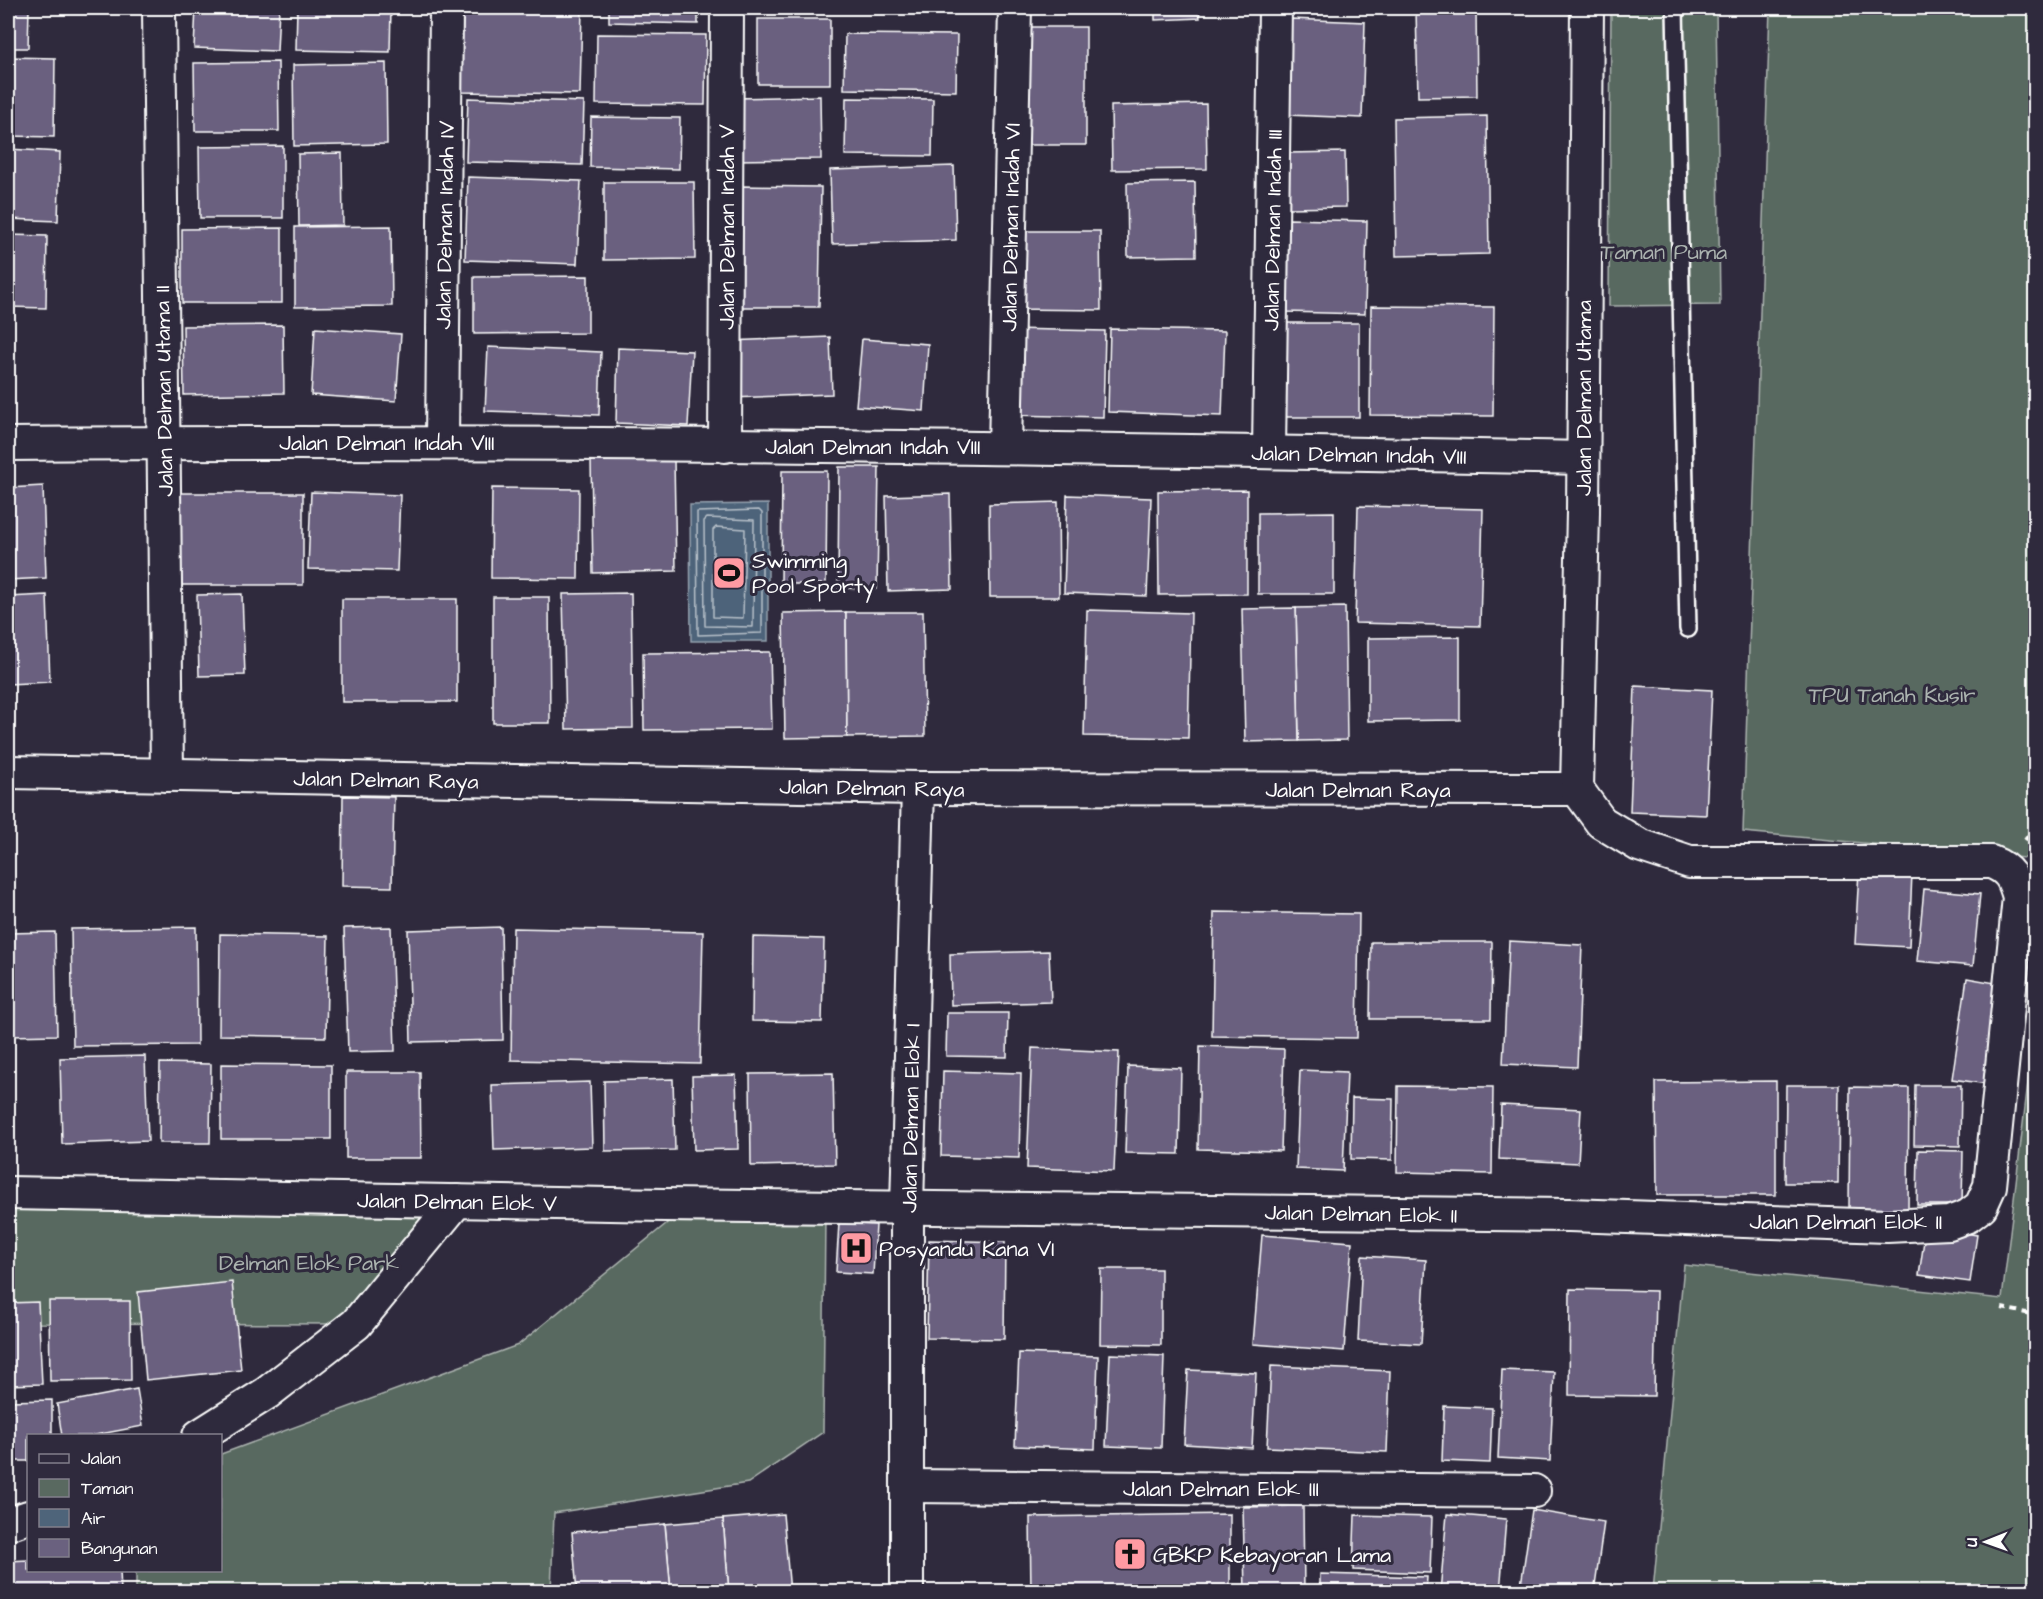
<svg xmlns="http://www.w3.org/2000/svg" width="2043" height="1599" font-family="'Architects Daughter',sans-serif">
	<rect width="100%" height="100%" fill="#2f2a3d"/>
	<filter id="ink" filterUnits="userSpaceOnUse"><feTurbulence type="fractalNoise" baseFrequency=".0167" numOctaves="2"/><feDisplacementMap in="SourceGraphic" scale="12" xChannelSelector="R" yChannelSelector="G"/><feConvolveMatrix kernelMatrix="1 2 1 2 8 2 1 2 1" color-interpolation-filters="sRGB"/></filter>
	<g filter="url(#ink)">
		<g fill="#596960" stroke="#acb4b0" stroke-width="1.5">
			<path d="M1611 8H1716L1720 305 1609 306Z"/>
			<path d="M1770 8H2035V859L1743 832Z"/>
			<path d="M2035 1024V1591H1653L1684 1265 2002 1299Z"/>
			<path d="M8 1198 457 1201 356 1324 8 1323Z"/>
			<path d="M677 1215H825L823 1432 748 1483 554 1513 551 1591 136 1592V1571L220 1570 221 1454 518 1345Z"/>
		</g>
		<path fill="#4e647a" stroke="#95a2af" stroke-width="1.5" d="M768 504V641H691L690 505Z"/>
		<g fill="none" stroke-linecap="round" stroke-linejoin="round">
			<g stroke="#b8c1ca" stroke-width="1.5">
				<path d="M759 510 762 513V633L698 635 697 512Z"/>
				<path d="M707 518 754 520 753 627 705 626 704 521Z"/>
				<path d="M716 527 745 529 743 618 713 617V530Z"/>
			</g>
		</g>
		<g fill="#6a617f" stroke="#fff" stroke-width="1.5">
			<path d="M8 8H29L28 48H8Z"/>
			<path d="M196 8H279L277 51 194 48Z"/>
			<path d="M297 8H391L390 52 296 50Z"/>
			<path d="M463 8H582L580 94 461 92Z"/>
			<path d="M609 8H698V24L609 22Z"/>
			<rect x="872" y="8" width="76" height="5"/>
			<path d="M1155 8H1199L1200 18 1155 20Z"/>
			<path d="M1476 8 1477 96 1418 97 1416 9Z"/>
			<rect x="758" y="19" width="72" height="65"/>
			<path d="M1291 19 1365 22 1362 118 1286 115Z"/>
			<rect x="1026" y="27" width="60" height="118"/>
			<path d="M597 34 706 35 705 105 596 104Z"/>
			<path d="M845 34 957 35 956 91 844 89Z"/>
			<path d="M8 57 55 58 54 137 8 136Z"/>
			<path d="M278 62 279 131H195L194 63Z"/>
			<path d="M386 63 387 144 294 146 293 65Z"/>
			<path d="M820 96 821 159 737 160 736 98Z"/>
			<path d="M468 98 584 102 582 165 466 162Z"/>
			<path d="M846 98 933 99 932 156 845 155Z"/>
			<path d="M1206 104 1207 169 1112 170 1111 106Z"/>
			<path d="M1487 116 1489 254 1396 256 1394 118Z"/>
			<path d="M591 117 680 118 679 169 590 167Z"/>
			<path d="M283 146V218H200L199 147Z"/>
			<path d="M8 149 60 152 58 221 8 219Z"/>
			<path d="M1345 152 1346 207 1288 208 1287 153Z"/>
			<path d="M342 153 343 225 299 226 298 154Z"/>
			<path d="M954 166 956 240 832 244 830 170Z"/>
			<path d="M468 177 581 181 577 264 465 260Z"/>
			<path d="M604 182H694L695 259 604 260Z"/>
			<path d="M1195 182 1196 256 1128 257 1127 183Z"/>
			<path d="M740 186 821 187 819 307H739Z"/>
			<path d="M1288 219 1367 221 1365 314 1286 312Z"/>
			<path d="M391 226 392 306 295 307V227Z"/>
			<path d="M282 228V303H182V229Z"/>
			<path d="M1011 231H1100L1101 310 1011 309Z"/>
			<path d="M8 235 47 236 46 308 8 307Z"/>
			<path d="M588 276V333L474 334V277Z"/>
			<path d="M1371 306 1494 307 1493 416 1370 415Z"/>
			<rect x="1272" y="323" width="87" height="94"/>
			<path d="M283 325 284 393 184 395 183 326Z"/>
			<path d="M315 328 401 334 396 401 311 395Z"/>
			<path d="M1011 329 1105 331 1103 417 1009 415Z"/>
			<path d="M1110 329 1225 331 1222 416 1108 412Z"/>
			<path d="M830 337 832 394 731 398 728 341Z"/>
			<path d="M862 339 928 344 924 411 856 406Z"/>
			<path d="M488 347 601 352 599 415 485 411Z"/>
			<path d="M618 348 692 351 688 426 616 423Z"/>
			<path d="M674 459 676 571 593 573 591 460Z"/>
			<path d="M839 467H879L877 589 838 588Z"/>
			<path d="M782 471H827L826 584H781Z"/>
			<path d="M43 486 46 578 8 580V488Z"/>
			<path d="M492 488 579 489 578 579 491 578Z"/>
			<path d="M1247 490V594L1159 595 1158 491Z"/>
			<path d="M311 492 400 495 397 571 308 569Z"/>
			<path d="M169 493H303V585H170Z"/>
			<path d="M950 494 952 589 888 591 886 496Z"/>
			<path d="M1067 495 1151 498 1147 596 1064 593Z"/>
			<path d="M1058 502 1059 597H990L989 504Z"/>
			<path d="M1358 506 1483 509 1480 626 1355 623Z"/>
			<path d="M1334 512V594H1258V513Z"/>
			<path d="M631 593 633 728 566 729 563 594Z"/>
			<path d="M242 594 245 675 199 676 197 595Z"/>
			<path d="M47 595 50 682 8 684V597Z"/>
			<path d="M493 597H549L550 723H493Z"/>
			<rect x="342" y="599" width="115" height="103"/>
			<path d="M1345 607 1347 740 1299 741 1296 608Z"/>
			<path d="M1296 608 1299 741 1245 742 1242 609Z"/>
			<path d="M1087 610 1191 613 1188 738 1084 736Z"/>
			<path d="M846 612 847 737 785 738 783 613Z"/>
			<path d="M846 612H923L925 736 847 737Z"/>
			<path d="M1460 637V720L1368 721V638Z"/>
			<path d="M770 652 772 729 644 730 643 653Z"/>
			<path d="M1635 686 1712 690 1706 815 1630 812Z"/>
			<path d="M343 796 394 797 392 887 342 886Z"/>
			<path d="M1859 870 1912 872 1909 947 1855 944Z"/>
			<path d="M1924 889 1980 894 1973 966 1917 961Z"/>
			<path d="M1214 912 1359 914 1357 1038 1212 1036Z"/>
			<path d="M196 927 197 1045 73 1046 71 929Z"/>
			<path d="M391 927 395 1051 348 1052 344 928Z"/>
			<path d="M501 927 503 1040 411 1042 408 930Z"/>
			<path d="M513 928 703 932 700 1064 511 1060Z"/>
			<path d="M55 932 57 1035 8 1036V933Z"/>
			<path d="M220 934 328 936 326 1037 219 1035Z"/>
			<path d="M753 937 824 939 822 1022 752 1021Z"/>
			<path d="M1509 941 1582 945 1577 1067 1503 1064Z"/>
			<path d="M1371 942H1492L1491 1019H1370Z"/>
			<path d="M1049 951 1051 1002 951 1005 950 954Z"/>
			<path d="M1967 978 2001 984 1987 1084 1952 1079Z"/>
			<path d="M947 1013H1008L1007 1057 946 1056Z"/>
			<path d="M1200 1046 1284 1049 1281 1151 1198 1149Z"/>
			<path d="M1032 1048 1119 1052 1114 1171 1027 1168Z"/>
			<path d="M145 1056 148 1141 62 1144 60 1058Z"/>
			<path d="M160 1063 211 1064 210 1143H159Z"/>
			<path d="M221 1064 331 1065V1139H221Z"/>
			<path d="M1128 1066 1181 1068 1179 1154 1125 1153Z"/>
			<path d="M1300 1070 1347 1072 1343 1171 1296 1169Z"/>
			<path d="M943 1071 1021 1073 1019 1158 941 1156Z"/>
			<path d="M346 1072H420L421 1158H346Z"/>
			<path d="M833 1073 835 1164 751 1166 750 1074Z"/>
			<path d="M736 1075 738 1149 694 1150 692 1076Z"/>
			<path d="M673 1079 675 1150 605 1151 604 1081Z"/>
			<path d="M1776 1081V1195H1657L1656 1082Z"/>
			<path d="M590 1082 592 1147 494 1150 492 1085Z"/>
			<path d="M1786 1085H1839L1838 1183H1785Z"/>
			<path d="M1915 1085H1961L1960 1146 1914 1145Z"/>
			<path d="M1398 1086 1493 1087 1492 1174 1397 1172Z"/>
			<path d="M1850 1087 1909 1088 1908 1210 1849 1209Z"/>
			<path d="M1352 1098 1393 1099 1392 1160 1351 1159Z"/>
			<path d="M1501 1105 1581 1109 1578 1163 1499 1159Z"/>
			<path d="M1918 1150 1963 1151 1962 1205H1917Z"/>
			<path d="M839 1223 876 1225 873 1274 836 1272Z"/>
			<path d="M1926 1227 1977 1235 1970 1282 1919 1275Z"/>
			<path d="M1262 1235 1352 1242 1344 1351 1253 1344Z"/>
			<path d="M929 1240 1005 1242 1004 1339 927 1338Z"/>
			<path d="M1362 1256 1426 1260 1421 1344 1358 1341Z"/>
			<path d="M1101 1269H1161V1345L1100 1344Z"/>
			<path d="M232 1282 241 1370 146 1380 138 1292Z"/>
			<path d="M1570 1289 1656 1291 1654 1396 1569 1395Z"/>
			<path d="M49 1301H130L131 1380 50 1381Z"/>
			<path d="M38 1302 42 1384 8 1385V1303Z"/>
			<path d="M1019 1353 1098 1356 1095 1449 1015 1446Z"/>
			<path d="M1110 1354 1164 1356 1161 1448 1106 1446Z"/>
			<path d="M1271 1366 1390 1371 1387 1452 1267 1447Z"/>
			<path d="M1188 1370 1256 1373 1252 1448 1184 1444Z"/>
			<path d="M1502 1370 1554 1372 1550 1461 1498 1458Z"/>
			<path d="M137 1389 143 1426 90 1436H62L57 1404Z"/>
			<path d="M52 1400V1436H28V1461H8V1401Z"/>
			<path d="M1444 1406 1492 1408 1490 1463 1442 1461Z"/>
			<path d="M1303 1506 1304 1592H1245L1243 1507Z"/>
			<path d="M1532 1510 1604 1522 1594 1592H1520Z"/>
			<path d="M783 1514 790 1592H729L723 1519Z"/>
			<path d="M1230 1514V1592H1031L1030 1517Z"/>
			<path d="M1447 1514 1506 1519 1500 1592H1440Z"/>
			<path d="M1355 1515 1432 1517 1430 1573 1353 1570Z"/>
			<path d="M723 1519 729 1592H671L665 1524Z"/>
			<path d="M665 1524 671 1592H577L572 1532Z"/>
			<path d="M28 1560V1570H120L121 1592H8V1561Z"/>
			<path d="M1320 1574 1427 1577 1426 1592H1320Z"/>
		</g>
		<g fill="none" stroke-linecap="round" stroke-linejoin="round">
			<defs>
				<path id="lane" d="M1675 8 1688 629"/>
				<g id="street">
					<path d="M159 8 167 775"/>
					<path d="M442 442 446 8"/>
					<path d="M8 444C533 440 1058 448 1583 458"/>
					<path d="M725 446 727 8"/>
					<path d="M1005 447 1015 8"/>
					<path d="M1269 452 1275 8"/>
					<path d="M8 772 918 788 1577 789"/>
					<path d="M1577 789 1583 512 1587 8"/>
					<path d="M8 1193 664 1205 1569 1215 1887 1226 1949 1223 1968 1216 1981 1206 1990 1186 2019 897C2014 879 2010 869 1991 862H1690L1639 845 1601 822 1577 789"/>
					<path d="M199 1436 267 1393 356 1324 457 1201"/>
					<path d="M908 1486 1534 1491"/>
					<path d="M8 1524 28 1517"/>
					<path d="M907 1592V1207L918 788"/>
				</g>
			</defs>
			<use href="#lane" stroke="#fff" stroke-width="20"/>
			<use href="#street" stroke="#fff" stroke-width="36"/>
			<g stroke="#fff" stroke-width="4" stroke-dasharray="6 4.5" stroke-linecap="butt">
				<path d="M2025 840 2036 826"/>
				<path d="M2002 1308 2036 1315"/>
			</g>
			<use href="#lane" stroke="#2f2a3d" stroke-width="15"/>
			<use href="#street" stroke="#2f2a3d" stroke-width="32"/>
		</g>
	</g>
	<defs>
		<symbol id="stadium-square" viewBox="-11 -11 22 22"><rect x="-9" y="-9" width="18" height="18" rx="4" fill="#ff9aa2" stroke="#2f2a3d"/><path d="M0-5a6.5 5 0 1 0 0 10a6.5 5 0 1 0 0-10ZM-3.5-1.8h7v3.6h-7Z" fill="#111"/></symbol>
		<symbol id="hospital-square" viewBox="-11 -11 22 22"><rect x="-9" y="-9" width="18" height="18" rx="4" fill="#ff9aa2" stroke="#2f2a3d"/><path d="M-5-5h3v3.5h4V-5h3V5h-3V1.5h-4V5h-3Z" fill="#111"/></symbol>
		<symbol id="church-square" viewBox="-11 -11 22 22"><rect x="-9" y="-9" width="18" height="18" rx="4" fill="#ff9aa2" stroke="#2f2a3d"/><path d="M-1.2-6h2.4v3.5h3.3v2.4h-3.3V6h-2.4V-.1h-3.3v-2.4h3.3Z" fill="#111"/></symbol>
	</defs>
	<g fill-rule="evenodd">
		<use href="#stadium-square" x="710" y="554" width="38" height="38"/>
		<use href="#hospital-square" x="837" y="1229" width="38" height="38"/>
		<use href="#church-square" x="1111" y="1535" width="38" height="38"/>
	</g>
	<g text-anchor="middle" stroke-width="6" stroke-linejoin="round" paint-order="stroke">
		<g font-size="22" fill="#fff" stroke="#2f2a3d">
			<text transform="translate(444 225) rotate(-89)" y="8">Jalan Delman Indah IV</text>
			<text transform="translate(726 227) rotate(-90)" y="8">Jalan Delman Indah V</text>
			<text transform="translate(1010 227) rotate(-89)" y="8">Jalan Delman Indah VI</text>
			<text transform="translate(1272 230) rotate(-89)" y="8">Jalan Delman Indah III</text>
			<text transform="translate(163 391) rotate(-91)" y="8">Jalan Delman Utama II</text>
			<text transform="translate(1583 398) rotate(-90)" y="8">Jalan Delman Utama</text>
			<text x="387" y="450">Jalan Delman Indah VIII</text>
			<text x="873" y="454">Jalan Delman Indah VIII</text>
			<text transform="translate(1359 454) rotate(1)" y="8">Jalan Delman Indah VIII</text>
			<text transform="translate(386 779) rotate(1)" y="8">Jalan Delman Raya</text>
			<text transform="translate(872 787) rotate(1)" y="8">Jalan Delman Raya</text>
			<text x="1358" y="797">Jalan Delman Raya</text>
			<text transform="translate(910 1118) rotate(-89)" y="8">Jalan Delman Elok I</text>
			<text transform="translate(457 1201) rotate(1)" y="8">Jalan Delman Elok V</text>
			<text transform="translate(1361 1213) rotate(1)" y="8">Jalan Delman Elok II</text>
			<text x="1846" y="1229">Jalan Delman Elok II</text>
			<text x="1221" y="1496">Jalan Delman Elok III</text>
		</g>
		<g font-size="22" fill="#acb4b0" stroke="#2f2a3d">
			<text x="1664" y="259">Taman Puma</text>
			<text x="1892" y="702">TPU Tanah Kusir</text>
			<text x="309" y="1270">Delman Elok Park</text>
		</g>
		<g font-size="22" fill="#fff" stroke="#2f2a3d" text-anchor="start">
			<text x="752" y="568">Swimming<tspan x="752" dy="25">Pool Sporty</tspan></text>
			<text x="879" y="1256">Posyandu Kana VI</text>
			<text x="1153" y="1562">GBKP Kebayoran Lama</text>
		</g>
	</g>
	<rect width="2043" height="1599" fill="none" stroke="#2f2a3d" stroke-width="30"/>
	<rect x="15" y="15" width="2013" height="1569" fill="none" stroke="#fff" stroke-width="2" filter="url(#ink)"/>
	<rect x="27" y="1434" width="195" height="138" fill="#2f2a3d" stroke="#827f8b" stroke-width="1.5"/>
	<rect x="39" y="1454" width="30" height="9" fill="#2f2a3d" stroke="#827f8b" stroke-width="1.5"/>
	<text x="81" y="1464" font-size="18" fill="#ffffff">Jalan</text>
	<rect x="39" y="1479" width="30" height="18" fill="#596960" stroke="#827f8b" stroke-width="1.5"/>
	<text x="81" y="1494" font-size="18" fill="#ffffff">Taman</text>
	<rect x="39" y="1509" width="30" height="18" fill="#4e647a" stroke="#827f8b" stroke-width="1.5"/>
	<text x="81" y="1524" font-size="18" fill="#ffffff">Air</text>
	<rect x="39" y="1539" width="30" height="18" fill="#6a617f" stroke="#827f8b" stroke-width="1.5"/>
	<text x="81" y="1554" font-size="18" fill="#ffffff">Bangunan</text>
	<g transform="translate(1986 1542) rotate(269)" stroke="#2f2a3d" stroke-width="4.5" paint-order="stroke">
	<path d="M0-4.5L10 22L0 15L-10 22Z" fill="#ffffff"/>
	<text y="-9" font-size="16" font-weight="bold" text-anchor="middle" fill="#ffffff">U</text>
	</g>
</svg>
